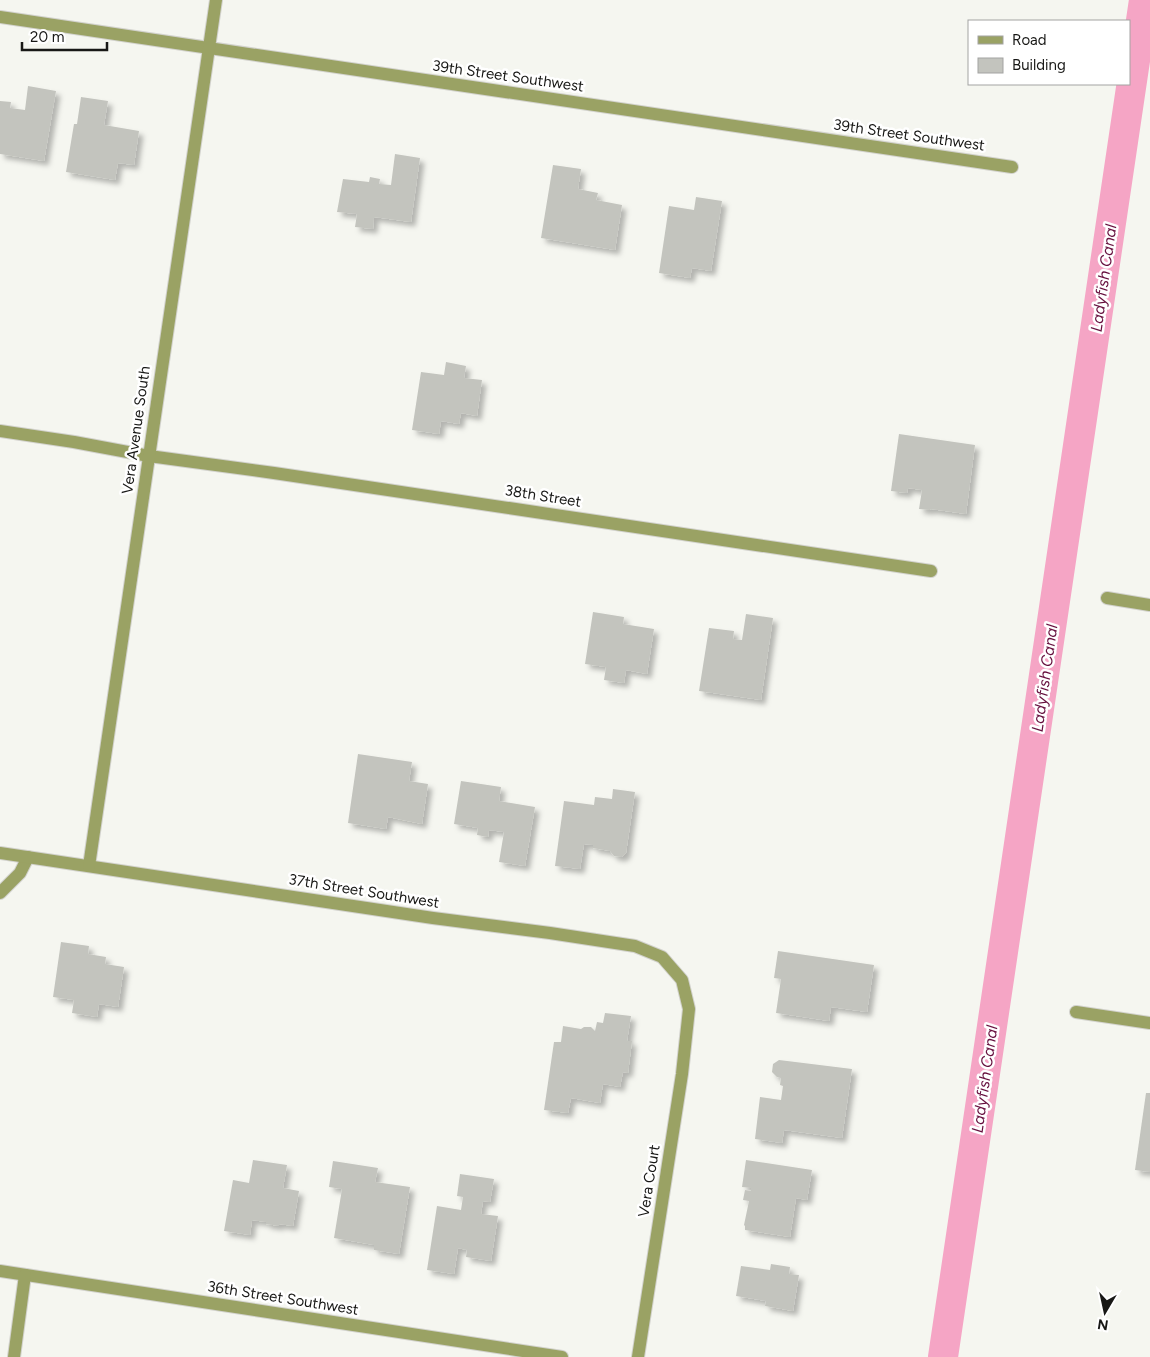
<svg xmlns="http://www.w3.org/2000/svg" width="1150" height="1357" font-family="Figtree,sans-serif">
	<defs>
		<filter id="shadow"><feDropShadow dx="4.5" dy="4.5" stdDeviation="2.5" flood-color="#0004"/></filter>
	</defs>
	<rect width="100%" height="100%" fill="#f5f6f0"/>
	<g fill="none" stroke-linecap="round" stroke-linejoin="round">
		<path stroke="#f5a5c5" stroke-width="30" d="M943 1357 1144 0"/>
	</g>
	<g fill="#c3c4be" filter="url(#shadow)">
		<path d="M28 86 56 91 44 161 0 154V101L11 102 10 108 25 110Z"/>
		<path d="M81 97 108 101 104 125 139 131 134 165 118 163 115 180 66 172 74 124H77Z"/>
		<path d="M395 154 420 158 411 222 374 217 373 229 355 227 357 214 337 212 343 179 369 182 370 177 380 179 379 184 391 185Z"/>
		<path d="M553 165 581 169 578 189 598 193 596 200 622 205 615 250 541 238Z"/>
		<path d="M696 197 722 201 711 271 692 268 690 278 659 273 669 206 694 210Z"/>
		<path d="M446 362 466 366 464 378 482 380 477 416 461 413 459 424 441 421 439 434 412 430 421 372 444 375Z"/>
		<path d="M899 434 975 445 966 514 931 509 930 510 919 509 922 490 908 488 907 493 891 491Z"/>
		<path d="M593 612 624 617 623 624 654 629 647 674 626 670 624 683 604 680 606 667 585 664Z"/>
		<path d="M746 614 773 618 761 700 699 691 709 628 734 631 733 639 742 640Z"/>
		<path d="M358 754 412 762 409 781 428 784 422 824 388 817 386 829 348 823Z"/>
		<path d="M461 781 501 787 499 801 535 807 525 866 499 862 504 832 489 830 488 837 477 835 478 828 454 824Z"/>
		<path d="M613 789 635 792 626 853 622 857 614 856 610 851 593 848V845L584 844 580 869 555 866 564 801 594 805 595 797 612 799Z"/>
		<path d="M61 942 89 946 88 954 106 957 105 964 124 967 118 1007 99 1004 97 1017 72 1013 74 1000 53 997Z"/>
		<path d="M778 951 874 965 867 1012 831 1007 829 1021 776 1013 781 979 774 978Z"/>
		<path d="M605 1013 631 1016 627 1041H632L628 1073 623 1072 620 1087 603 1084 600 1103 571 1098 568 1113 544 1110 554 1042H561L563 1026 581 1029 584 1027H591L595 1031 597 1022 603 1023Z"/>
		<path d="M779 1060 852 1069 842 1138 784 1130 782 1143 755 1139 760 1097 781 1100 783 1086 780 1085 781 1078 777 1077 772 1072 773 1064Z"/>
		<path d="M1146 1093H1150V1172L1135 1170Z"/>
		<path d="M253 1160 287 1165 283 1188 299 1191 293 1226 279 1224V1226L266 1224V1222L252 1220 250 1235 224 1231 233 1180 249 1183Z"/>
		<path d="M746 1160 812 1170 807 1200 796 1198 790 1237 745 1230V1226L744 1225 749 1201 743 1200 745 1190 751 1191V1188L742 1187Z"/>
		<path d="M333 1161 378 1168 375 1182 410 1187 399 1254 374 1250V1245L334 1238 342 1189 329 1187Z"/>
		<path d="M460 1174 494 1179 490 1202 483 1201 481 1214 498 1216 491 1261 466 1257 467 1250 458 1248 454 1274 427 1270 437 1206 461 1210 463 1197 457 1196Z"/>
		<path d="M771 1264 790 1267 789 1274 799 1275 793 1311 765 1306 766 1301 736 1296 741 1266 770 1270Z"/>
	</g>
	<g fill="none" stroke-linecap="round" stroke-linejoin="round">
		<defs>
			<path id="service" d="M0 893 20 873 28 857"/>
			<g id="minor">
				<path d="M0 17 1012 167"/>
				<path d="M0 431 74 442 149 456 274 473 931 571"/>
				<path d="M1107 598 1150 605"/>
				<path d="M0 853 433 918 550 933 635 946 662 957 682 980 689 1009 682 1074 638 1357"/>
				<path d="M89 866 216 0"/>
				<path d="M1076 1012 1150 1023"/>
				<path d="M0 1271 562 1357"/>
				<path d="M14 1357 25 1275"/>
			</g>
		</defs>
		<use href="#service" stroke="#d2d2cd" stroke-width="14"/>
		<use href="#minor" stroke="#d2d2cd" stroke-width="14"/>
		<use href="#service" stroke="#9aa264" stroke-width="12"/>
		<use href="#minor" stroke="#9aa264" stroke-width="12"/>
	</g>
	<g text-anchor="middle" stroke-width="5" stroke-linejoin="round" paint-order="stroke">
		<g font-size="15" fill="#181816" stroke="#fff">
			<text transform="translate(508 76) rotate(8)" y="5">39th Street Southwest</text>
			<text transform="translate(909 135) rotate(8)" y="5">39th Street Southwest</text>
			<text transform="translate(136 430) rotate(-82)" y="5">Vera Avenue South</text>
			<text transform="translate(543 496) rotate(9)" y="5">38th Street</text>
			<text transform="translate(364 891) rotate(9)" y="5">37th Street Southwest</text>
			<text transform="translate(649 1181) rotate(-81)" y="5">Vera Court</text>
			<text transform="translate(283 1298) rotate(9)" y="5">36th Street Southwest</text>
		</g>
		<g font-size="16" font-style="italic" fill="#660f3e" stroke="#fff">
			<text transform="translate(1103 278) rotate(-82)" y="6">Ladyfish Canal</text>
			<text transform="translate(1044 678) rotate(-82)" y="6">Ladyfish Canal</text>
			<text transform="translate(984 1079) rotate(-82)" y="6">Ladyfish Canal</text>
		</g>
	</g>
	<rect x="968" y="20" width="162" height="65" fill="#ffffff" stroke="#a3a3a2"/>
	<rect x="978" y="36" width="25" height="8" fill="#9aa264" stroke="#a3a3a2"/>
	<text x="1012" y="45" font-size="15" fill="#181816">Road</text>
	<rect x="978" y="58" width="25" height="15" fill="#c3c4be" stroke="#a3a3a2"/>
	<text x="1012" y="70" font-size="15" fill="#181816">Building</text>
	<g transform="translate(1105 1312) rotate(189)" stroke="#ffffff" stroke-width="4" paint-order="stroke">
	<path d="M0-4L9 19L0 12L-9 19Z" fill="#181816"/>
	<text y="-8" font-size="14" font-weight="bold" text-anchor="middle" fill="#181816">N</text>
	</g>
	<path d="M22 42v8h85v-8" fill="none" stroke="#181816" stroke-width="2.5"/>
	<text x="30" y="42" font-size="15" fill="#181816" stroke="#ffffff" stroke-width="4" paint-order="stroke">20 m</text>
</svg>
